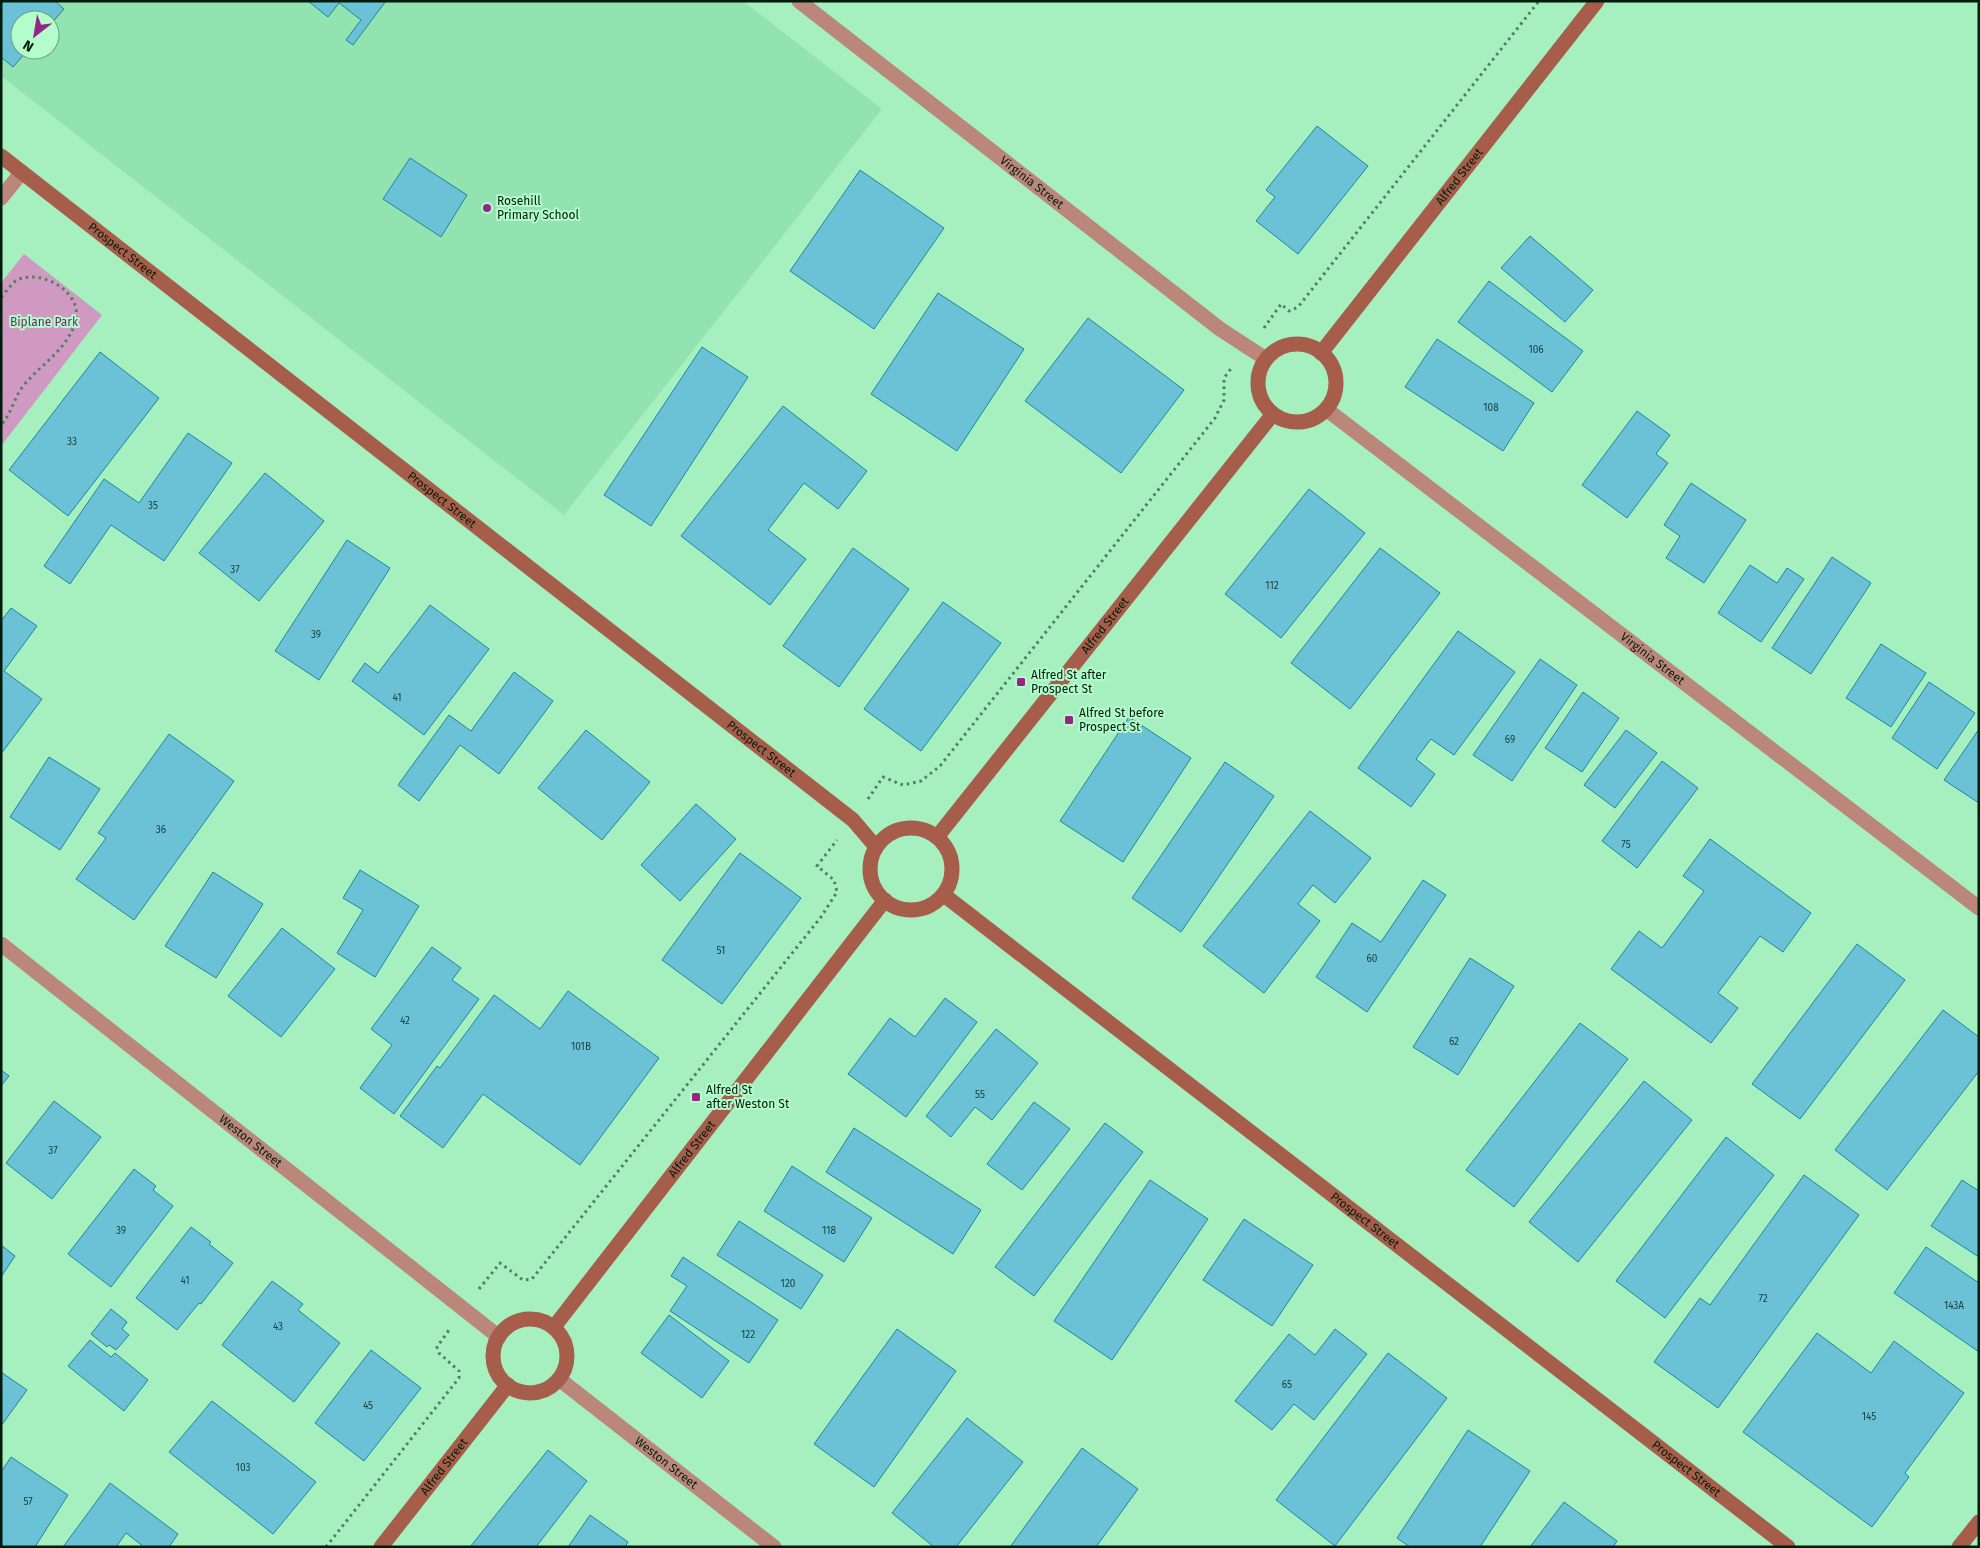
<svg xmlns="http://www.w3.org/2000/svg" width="1980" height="1548" font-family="'Fira Sans',sans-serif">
	<rect width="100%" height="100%" fill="#a6efbf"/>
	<path fill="#93e3b0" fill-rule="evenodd" d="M1 1H743L882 109 564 515 1 76ZM20 20H50V50H20Z"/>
	<path fill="#cf99c2" d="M24 254 102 315 1 446V283Z"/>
	<g fill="#6bc1d6" stroke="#19899f">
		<path d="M1 1H55L64 9 50 25V20H20V50H28L13 67 1 57Z"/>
		<path d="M308 1H386L353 45 346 40 361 20 339 3 328 17Z"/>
		<path d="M1317 126 1368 166 1298 254 1256 221 1275 197 1266 190Z"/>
		<path d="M410 158 467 195 441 237 383 199Z"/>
		<path d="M860 170 944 228 874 329 790 271Z"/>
		<path d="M1530 236 1593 290 1565 322 1501 268Z"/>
		<path d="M1489 281 1583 351 1552 392 1458 322Z"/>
		<path d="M938 293 1024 349 957 451 871 394Z"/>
		<path d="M1088 318 1184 390 1121 473 1025 401Z"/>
		<path d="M1437 339 1534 403 1503 451 1405 387Z"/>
		<path d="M702 347 748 377 651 526 604 495Z"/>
		<path d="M100 352 159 398 68 516 9 470Z"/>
		<path d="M783 406 867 471 838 509 804 483 768 530 806 559 770 605 681 536Z"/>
		<path d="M1637 411 1670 435 1656 454 1668 463 1627 518 1582 485Z"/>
		<path d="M188 433 232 463 164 561 111 525 70 584 44 566 104 479 139 503Z"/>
		<path d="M265 473 324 521 259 601 199 553Z"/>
		<path d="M1691 483 1746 520 1704 583 1666 558 1680 536 1664 525Z"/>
		<path d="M1309 489 1365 533 1281 638 1225 594Z"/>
		<path d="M347 540 390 568 319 680 275 651Z"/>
		<path d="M853 548 909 589 839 687 783 646Z"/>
		<path d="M1380 548 1440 593 1350 709 1291 663Z"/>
		<path d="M1832 557 1871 583 1811 674 1772 648Z"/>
		<path d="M1750 565 1777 583 1787 568 1804 579 1761 642 1718 613Z"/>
		<path d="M943 602 1001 643 921 751 864 709Z"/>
		<path d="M430 605 489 649 424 735 352 681 365 663 378 673Z"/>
		<path d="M11 608 37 626 4 671 42 699 1 754V621Z"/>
		<path d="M1458 631 1515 672 1454 755 1431 739 1416 759 1435 774 1411 807 1358 768Z"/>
		<path d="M1881 644 1926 673 1891 727 1846 698Z"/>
		<path d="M1540 659 1577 685 1512 781 1473 755Z"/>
		<path d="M514 672 553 701 499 774 460 745 419 801 398 785 449 715 471 731Z"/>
		<path d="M1929 682 1975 713 1937 769 1892 738Z"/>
		<path d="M1583 692 1619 718 1582 772 1545 748Z"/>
		<path d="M1129 717 1191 758 1123 862 1060 821Z"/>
		<path d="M1979 729V803L1944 780Z"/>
		<path d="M586 730 650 782 602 840 538 788Z"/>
		<path d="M1626 730 1657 753 1615 808 1584 785Z"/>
		<path d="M169 734 234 781 134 920 76 879 106 838 98 833Z"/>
		<path d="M49 757 100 789 60 850 10 817Z"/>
		<path d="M1662 761 1698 788 1637 868 1602 841Z"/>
		<path d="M1225 762 1274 796 1181 932 1132 898Z"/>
		<path d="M696 804 736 839 680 901 641 865Z"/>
		<path d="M1310 811 1371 858 1335 903 1313 885 1298 904 1320 921 1264 993 1203 946Z"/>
		<path d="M1710 839 1811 913 1783 952 1760 936 1718 993 1738 1008 1711 1043 1611 969 1639 931 1662 948 1704 891 1683 876Z"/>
		<path d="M740 853 801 898 722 1004 662 960Z"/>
		<path d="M360 870 419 906 375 977 337 953 363 910 343 898Z"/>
		<path d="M213 872 263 904 216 978 165 946Z"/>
		<path d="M1423 880 1446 895 1367 1012 1316 977 1352 923 1381 942Z"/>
		<path d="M282 928 335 969 281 1037 228 996Z"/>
		<path d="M1857 944 1905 980 1800 1119 1752 1084Z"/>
		<path d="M432 947 461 968 452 980 479 999 394 1114 360 1088 392 1045 371 1029Z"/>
		<path d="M1470 958 1514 986 1458 1075 1413 1047Z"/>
		<path d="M568 991 659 1058 580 1165 483 1094 443 1148 400 1116 437 1066 440 1068 494 995 540 1029Z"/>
		<path d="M945 998 977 1022 906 1117 848 1074 890 1018 915 1037Z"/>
		<path d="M1943 1010 1979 1037V1071L1887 1190 1835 1150Z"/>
		<path d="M1580 1023 1628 1059 1514 1207 1466 1170Z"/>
		<path d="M996 1029 1038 1063 992 1120 975 1107 951 1137 926 1116Z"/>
		<path d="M1 1070 9 1076 1 1086Z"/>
		<path d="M1644 1081 1692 1120 1578 1262 1529 1222Z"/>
		<path d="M54 1101 101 1137 52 1199 6 1163Z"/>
		<path d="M1034 1102 1070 1129 1022 1190 987 1164Z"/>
		<path d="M1105 1123 1143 1152 1034 1296 995 1267Z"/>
		<path d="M854 1128 981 1210 953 1254 826 1172Z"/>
		<path d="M1726 1137 1774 1175 1665 1318 1616 1281Z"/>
		<path d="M792 1166 872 1218 844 1262 764 1211Z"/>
		<path d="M134 1169 156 1186 153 1190 173 1206 111 1287 68 1254Z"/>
		<path d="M1804 1175 1859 1215 1718 1408 1654 1362 1700 1298 1710 1305Z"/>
		<path d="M1150 1180 1208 1219 1112 1360 1054 1321Z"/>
		<path d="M1962 1180 1979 1191V1257L1931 1226Z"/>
		<path d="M1244 1219 1313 1265 1272 1326 1203 1280Z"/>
		<path d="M739 1221 823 1275 801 1309 717 1255Z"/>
		<path d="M191 1227 211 1242 209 1244 233 1263 201 1304 199 1303 177 1330 136 1298Z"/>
		<path d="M1 1245 15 1256 1 1277Z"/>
		<path d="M1926 1247 1979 1283V1352L1894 1293Z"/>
		<path d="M683 1257 778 1320 749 1363 670 1311 687 1286 671 1276Z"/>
		<path d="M272 1281 303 1304 298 1310 340 1343 294 1402 222 1345Z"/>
		<path d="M111 1309 127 1322 122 1329 129 1335 116 1350 109 1345 107 1347 91 1334Z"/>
		<path d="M669 1315 729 1361 702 1398 641 1353Z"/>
		<path d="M897 1329 956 1371 874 1487 814 1444Z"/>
		<path d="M1335 1329 1367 1354 1314 1420 1294 1404 1272 1430 1235 1401 1289 1334 1315 1355Z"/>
		<path d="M1817 1333 1871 1373 1894 1341 1964 1393 1905 1473 1909 1477 1872 1527 1743 1432Z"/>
		<path d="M90 1340 111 1357 115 1353 148 1380 124 1411 68 1366Z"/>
		<path d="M371 1350 421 1388 364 1461 315 1423Z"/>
		<path d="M1388 1353 1447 1398 1335 1546 1276 1500Z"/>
		<path d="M1 1372 27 1390 1 1426Z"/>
		<path d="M212 1401 316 1482 273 1534 169 1452Z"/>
		<path d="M967 1418 1023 1462 956 1547H934L892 1513Z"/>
		<path d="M1468 1430 1530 1471 1480 1547H1410L1397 1538Z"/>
		<path d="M1082 1448 1138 1489 1096 1547H1010Z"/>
		<path d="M548 1450 587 1481 536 1547H470Z"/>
		<path d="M11 1457 68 1495 35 1547H1V1472Z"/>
		<path d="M110 1483 178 1534 169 1547H144L126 1533 116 1547H63Z"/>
		<path d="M1564 1502 1617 1541 1613 1547H1530Z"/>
		<path d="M590 1515 628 1542 625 1547H568Z"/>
	</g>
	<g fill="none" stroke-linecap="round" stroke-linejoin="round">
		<g stroke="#4e7f60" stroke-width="3" stroke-dasharray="2.5 4" stroke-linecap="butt">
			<path d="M1 297C6 292 12 283 17 280 43 268 85 294 75 323 65 352 42 363 24 385 14 397 12 413 1 425"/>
			<path d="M1264 328 1281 304 1289 311 1298 307 1539 1"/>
			<path d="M868 799 883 777 903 785 921 781 940 766 1215 418 1224 400V378L1233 366"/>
			<path d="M479 1289 500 1263 523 1280 532 1279 821 917 837 892 834 880 817 866 837 840"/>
			<path d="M326 1547 459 1378V1371L439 1353 437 1347 449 1330"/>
		</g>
		<g stroke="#bb877a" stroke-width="15">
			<path id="s1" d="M799 1 1220 329 1266 359"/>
			<path d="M1 198 22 172"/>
			<path id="s2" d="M1326 409 1979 908"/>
			<path id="s3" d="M1 944 499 1337"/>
			<path id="s4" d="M559 1379 774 1547"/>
		</g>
		<g stroke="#a65d4a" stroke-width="15">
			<path id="s5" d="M1 156 853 820 876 847"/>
			<circle cx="1297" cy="383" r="39"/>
			<path id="s6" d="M1321 353 1597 1"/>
			<circle cx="911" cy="869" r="41"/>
			<path id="s7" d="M937 837 1273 414"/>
			<path id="s8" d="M944 895 1788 1547"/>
			<circle cx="530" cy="1356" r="37"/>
			<path id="s9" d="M554 1327 885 900"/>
			<path id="s10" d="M381 1547 508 1385"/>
			<path d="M1959 1547 1979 1522"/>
		</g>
	</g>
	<g fill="#962685" stroke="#b3fccc" stroke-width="2">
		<circle cx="487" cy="208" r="5"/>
		<rect x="1016" y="677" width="10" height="10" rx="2.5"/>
		<rect x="1064" y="715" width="10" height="10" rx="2.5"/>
		<rect x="691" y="1092" width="10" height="10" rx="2.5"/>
	</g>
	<g text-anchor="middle" stroke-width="4" stroke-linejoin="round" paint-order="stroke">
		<g font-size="10" fill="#1b453e">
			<text x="1536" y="353">106</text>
			<text x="1491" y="411">108</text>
			<text x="72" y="445">33</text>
			<text x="153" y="509">35</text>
			<text x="235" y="573">37</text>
			<text x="1272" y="589">112</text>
			<text x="316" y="638">39</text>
			<text x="397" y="701">41</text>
			<text x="1510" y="743">69</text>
			<text x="161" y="833">36</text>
			<text x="1626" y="848">75</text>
			<text x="721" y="954">51</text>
			<text x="1372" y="962">60</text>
			<text x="405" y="1024">42</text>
			<text x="1454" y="1045">62</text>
			<text x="581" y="1050">101B</text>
			<text x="980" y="1098">55</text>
			<text x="53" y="1154">37</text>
			<text x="121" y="1234">39</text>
			<text x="829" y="1234">118</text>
			<text x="185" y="1284">41</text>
			<text x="788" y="1287">120</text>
			<text x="1763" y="1302">72</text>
			<text x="1954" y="1309">143A</text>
			<text x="278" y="1330">43</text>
			<text x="748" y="1338">122</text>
			<text x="1287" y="1388">65</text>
			<text x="368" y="1409">45</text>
			<text x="1869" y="1420">145</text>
			<text x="243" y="1471">103</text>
			<text x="28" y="1505">57</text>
		</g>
		<g font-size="12" fill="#001c0c" stroke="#b3fccc">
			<text dy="4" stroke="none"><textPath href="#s6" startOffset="224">Alfred Street</textPath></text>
			<text dy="4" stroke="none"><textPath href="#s1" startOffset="295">Virginia Street</textPath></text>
			<text dy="4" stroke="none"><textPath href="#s5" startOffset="154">Prospect Street</textPath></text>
			<text dy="4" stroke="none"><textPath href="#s5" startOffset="559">Prospect Street</textPath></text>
			<text dy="4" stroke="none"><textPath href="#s7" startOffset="270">Alfred Street</textPath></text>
			<text dy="4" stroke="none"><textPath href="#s2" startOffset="411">Virginia Street</textPath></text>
			<text dy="4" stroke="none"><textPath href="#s5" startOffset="964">Prospect Street</textPath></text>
			<text dy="4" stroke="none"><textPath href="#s3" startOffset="318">Weston Street</textPath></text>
			<text dy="4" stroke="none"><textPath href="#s9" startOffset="225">Alfred Street</textPath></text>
			<text dy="4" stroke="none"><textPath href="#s8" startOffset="532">Prospect Street</textPath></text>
			<text dy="4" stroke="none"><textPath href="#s4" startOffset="136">Weston Street</textPath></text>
			<text dy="4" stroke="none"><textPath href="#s10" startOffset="102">Alfred Street</textPath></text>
			<text dy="4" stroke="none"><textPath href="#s8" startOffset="938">Prospect Street</textPath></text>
		</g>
		<g font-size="12" fill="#001c0c" stroke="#b3fccc" text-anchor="start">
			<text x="497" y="205">Rosehill<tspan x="497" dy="14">Primary School</tspan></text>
			<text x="1031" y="679">Alfred St after<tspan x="1031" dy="14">Prospect St</tspan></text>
			<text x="1079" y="717">Alfred St before<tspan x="1079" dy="14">Prospect St</tspan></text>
			<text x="706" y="1094">Alfred St<tspan x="706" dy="14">after Weston St</tspan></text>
		</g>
		<g font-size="12" fill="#6d2b61" stroke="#b3fccc">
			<text x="44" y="326">Biplane Park</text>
		</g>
	</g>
	<rect width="1980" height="1548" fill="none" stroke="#001c0c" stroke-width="5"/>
	<g transform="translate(35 35) rotate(211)"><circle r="24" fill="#b3fccc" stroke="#6ba27f"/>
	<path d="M0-4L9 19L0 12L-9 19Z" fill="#962685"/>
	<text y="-8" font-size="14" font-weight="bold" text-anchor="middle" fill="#001c0c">N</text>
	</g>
</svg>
